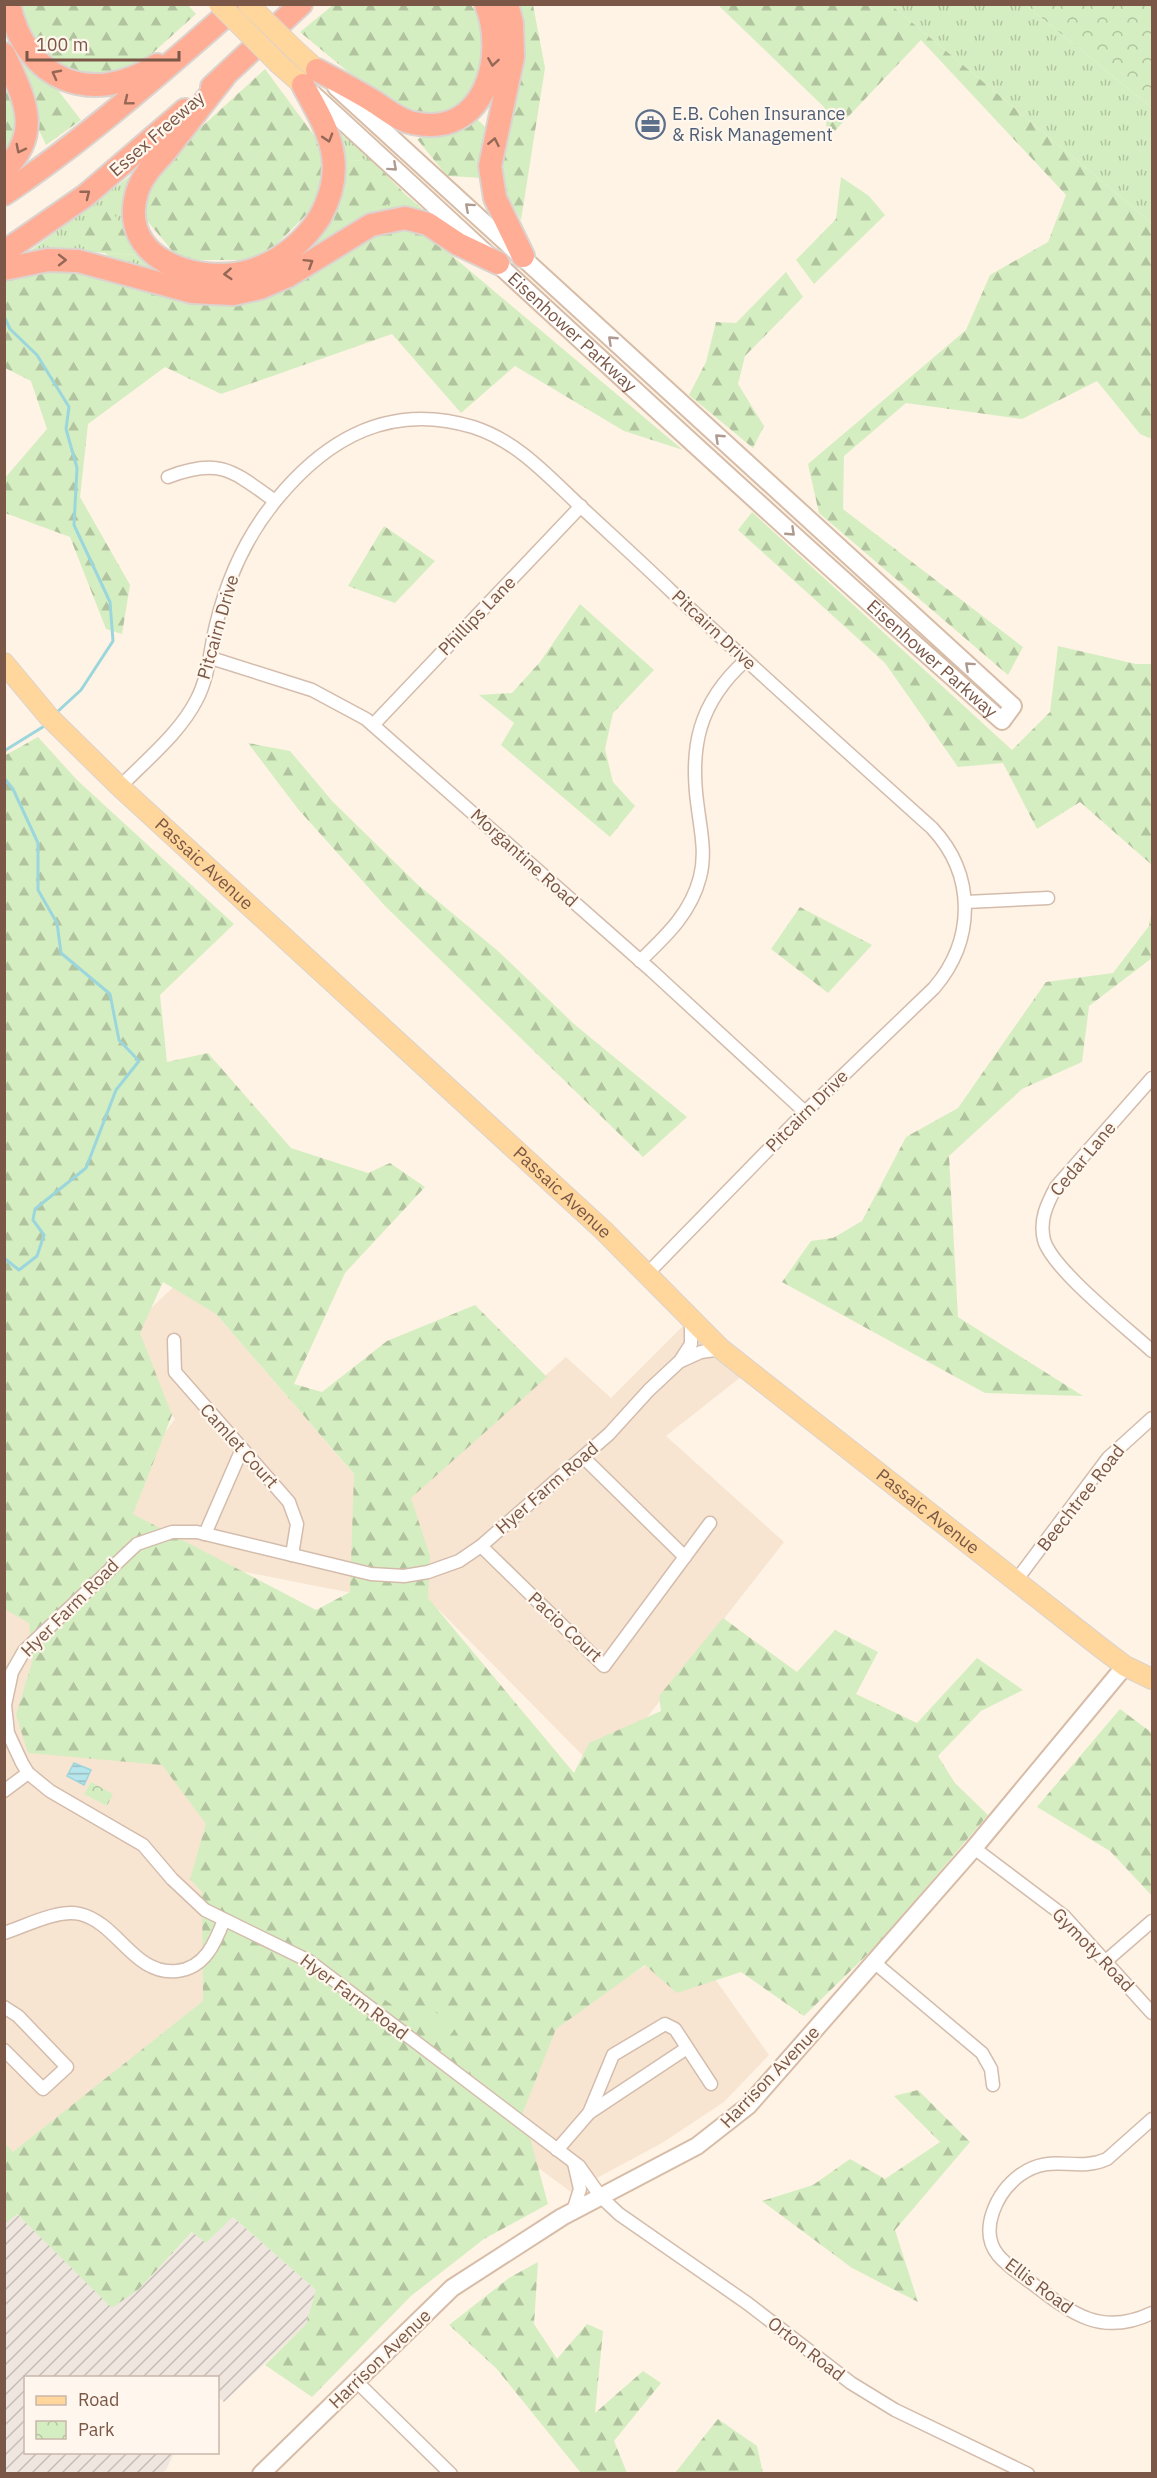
<svg xmlns="http://www.w3.org/2000/svg" width="1157" height="2478" font-family="'IBM Plex Sans',sans-serif">
	<defs>
		<pattern id="industrial-furrows" width="10" height="10" patternUnits="userSpaceOnUse" patternTransform="scale(1.5)"><rect width="10" height="10" fill="#eee6df"/><path d="M-1 1l2-2M0 10L10 0M9 11l2-2" fill="none" stroke="#c6bdb7"/></pattern>
		<pattern id="grass-tufts" width="24" height="20" patternUnits="userSpaceOnUse" patternTransform="scale(1.5)"><rect width="24" height="20" fill="#d5eec1"/><path d="M3 7l-1-3M5 7V3M7 7l1-3M15 17l-1-3M17 17v-4M19 17l1-3" fill="none" stroke="#b2c49f"/></pattern>
		<pattern id="forest-firs" width="22" height="20" patternUnits="userSpaceOnUse" patternTransform="scale(1.5)"><rect width="22" height="20" fill="#d5eec1"/><path d="M5 1l3.5 6h-7zM16 11l3.5 6h-7z" fill="#b2c49f"/></pattern>
		<pattern id="park-crowns" width="20" height="18" patternUnits="userSpaceOnUse" patternTransform="scale(1.5)"><rect width="20" height="18" fill="#d5eec1"/><path d="M2 6a3 3 0 1 1 6 0M12 15a3 3 0 1 1 6 0" fill="none" stroke="#b2c49f"/></pattern>
		<pattern id="water-rules" width="6" height="5" patternUnits="userSpaceOnUse" patternTransform="scale(1.5)"><rect width="6" height="5" fill="#b6e5eb"/><path d="M0 2.5h6" fill="none" stroke="#99bcc0"/></pattern>
	</defs>
	<rect width="100%" height="100%" fill="#fef3e4"/>
	<path fill="#f7e5d2" d="M184 1277 389 1515 566 1357 611 1398 685 1324 742 1376 666 1436 784 1542 602 1775 439 1610 183 1560 519 2040 688 1941 769 2055 724 2102 662 2143 571 2192 255 1960 17 2157 4 2142V1599L29 1615 175 1419 113 1344Z"/>
	<path fill="url(#industrial-furrows)" d="M17 2214 112 2307 139 2289 193 2232 206 2243 233 2217 316 2290 306 2324 224 2402 218 2396V2378H26V2452L174 2453 166 2470 161 2473 103 2474 101 2471 98 2474H5L4 2224Z"/>
	<g fill="url(#grass-tufts)">
		<path d="M891 5H1026L1152 108V223Z"/>
		<path d="M338 131 371 159 350 161 335 230 406 195 430 215 280 268 317 233Z"/>
		<path d="M142 167 129 214 172 281 115 262 105 253 140 255 133 248 69 233 90 252 26 254Z"/>
	</g>
	<g fill="url(#forest-firs)" fill-rule="evenodd">
		<path d="M16 5H188L196 14 136 68 96 80 44 61Z"/>
		<path d="M333 5H471L486 28 478 91 439 120 399 114 300 32Z"/>
		<path d="M515 5H533L545 68 521 220 505 193 498 156 524 65Z"/>
		<path d="M718 5H891L1152 223V439L1140 434 1097 381 1022 419 906 403 844 456 843 509 1023 647 1008 675 819 513 808 464 966 330 990 275 1048 242 1066 195 921 40 828 138 824 107Z"/>
		<path d="M24 66 47 76 81 120 46 145 37 126Z"/>
		<path d="M265 69 327 153 321 200 261 260H180L143 216 152 172Z"/>
		<path d="M4 75 20 135 5 152H4Z"/>
		<path d="M474 116 491 133 484 178 447 176 417 139 446 130Z"/>
		<path d="M371 159 406 195 335 231 336 205 350 161Z"/>
		<path d="M841 177 869 196 885 215 814 284 796 260 836 219Z"/>
		<path d="M108 203 133 248 140 255 90 252 69 234Z"/>
		<path d="M419 228 683 450 624 431 515 366 461 413 392 334 221 394 165 367 88 424 80 497 130 585 122 634 106 629 70 537 5 513V478L47 429 31 381 5 368V279L22 271 87 268 225 300 375 230Z"/>
		<path d="M786 272 803 297 745 356 738 384 764 426 753 448 689 395 706 362 716 322 736 323Z"/>
		<path d="M752 512 1012 750 1050 712 1058 646 1136 664H1152V865L1080 802 1037 829 1003 763 958 767 885 663 738 530Z"/>
		<path d="M384 526 435 561 395 603 348 586Z"/>
		<path d="M580 604 654 670 613 713 605 749 613 782 635 806 610 837 501 745 514 723 479 695 512 693 540 662Z"/>
		<path d="M38 737 78 781 234 924 160 995 167 1062 208 1053 291 1148 368 1173 390 1163 425 1187 345 1273 294 1384 322 1392 387 1341 475 1305 547 1377 411 1498 430 1556 428 1598 574 1773 589 1743 661 1711 659 1696 723 1618 797 1672 835 1630 878 1652 856 1694 917 1723 977 1658 1023 1690 981 1711 938 1756 955 1783 988 1815 877 1945 804 2016 741 1972 677 1993 645 1965 556 2029 523 2112 548 2204 484 2239 411 2296 312 2397 265 2365 306 2324 316 2290 233 2217 206 2243 192 2232 139 2289 112 2308 17 2214 5 2224 4 2142 13 2152 203 2001 202 1892 190 1879 206 1824 162 1765 28 1753 16 1715 33 1659 29 1623 4 1609V756ZM163 1282 216 1314 354 1474 350 1592 316 1610 133 1514 172 1415 140 1333Z"/>
		<path d="M248 743 290 751 333 802 417 884 498 951 574 1024 687 1117 643 1157 385 906 298 809Z"/>
		<path d="M800 907 872 945 828 993 771 949Z"/>
		<path d="M1152 909V958L1089 1006 1082 1062 1022 1089 949 1156 958 1317 1083 1396 985 1393 782 1282 811 1241 833 1238 862 1221 906 1137 958 1108 1046 982 1113 973 1149 926Z"/>
		<path d="M1120 1709 1152 1733V1896L1110 1851 1037 1807Z"/>
		<path d="M918 2090 970 2142 895 2230 918 2302 852 2268 762 2201 813 2185 850 2159 885 2179 940 2142 894 2096Z"/>
		<path d="M538 2262 534 2324 557 2359 587 2324 603 2331 595 2413 643 2371 661 2383 614 2441 627 2473H581L496 2368 449 2325 509 2278Z"/>
		<path d="M718 2419 757 2446 763 2473H675Z"/>
	</g>
	<g fill="url(#park-crowns)">
		<path d="M1026 5H1152V108Z"/>
		<path d="M91 1782 113 1794 107 1806 84 1794Z"/>
	</g>
	<g fill="#d5eec1">
		<path d="M383 1978 409 1997 399 2010 373 1991Z"/>
		<path d="M427 2006 456 2027 446 2041 417 2019Z"/>
	</g>
	<path fill="url(#water-rules)" stroke="#9bd6dd" stroke-width="1.5" d="M74 1763 91 1770 84 1785 67 1776Z"/>
	<g fill="none" stroke-linecap="round" stroke-linejoin="round">
		<g stroke="#9bd6dd" stroke-width="3">
			<path d="M4 316 10 329 37 355 69 407 66 429 77 468 74 525 110 602 113 641 81 690 56 713"/>
			<path d="M4 751 46 725"/>
			<path d="M4 778 13 789 38 843V890L57 923 61 953 110 994 119 1040 139 1061 116 1090 86 1168 35 1209 33 1220 44 1235 37 1256 19 1270 4 1258"/>
		</g>
		<defs>
			<g id="street">
				<path d="M168 477C220 457 233 471 275 501"/>
				<path d="M211 658 312 690 366 719 652 971 805 1112"/>
				<path d="M373 725 581 506"/>
				<path d="M120 787C146 760 180 733 197 699 209 676 210 649 216 625 227 579 247 535 277 499 328 437 391 402 473 427 517 441 547 475 580 506 610 534 641 562 671 591 757 671 844 749 932 828 976 875 975 940 934 988L805 1112 647 1274"/>
				<path d="M966 902 1048 898"/>
				<path d="M640 961C666 936 691 913 700 877 706 854 701 832 698 809 689 748 698 703 746 660"/>
				<path d="M1152 1078 1056 1187C1047 1204 1039 1220 1044 1240 1052 1269 1127 1328 1152 1351"/>
				<path d="M691 1319V1344L680 1361 649 1390 609 1434 481 1546 459 1561 428 1572 404 1576 371 1574 197 1532H172L137 1544 24 1651 12 1672 5 1705 8 1733 22 1763 28 1773 50 1791 143 1845 172 1879 205 1910 309 1961 579 2166 601 2197 619 2214 747 2303 851 2383 895 2410 1028 2474"/>
				<path d="M174 1340 175 1372 289 1502 297 1524 292 1555"/>
				<path d="M681 1361 701 1352 721 1349"/>
				<path d="M583 1457 685 1557"/>
				<path d="M205 1534 242 1449"/>
				<path d="M481 1546 604 1666 710 1523"/>
				<path d="M1015 1582 1108 1458 1152 1418"/>
				<path d="M4 1791 28 1773"/>
				<path d="M974 1848 1064 1916 1152 2013"/>
				<path d="M4 1933C26 1926 57 1909 80 1914 118 1923 134 1976 177 1971 205 1968 215 1943 224 1920"/>
				<path d="M1107 1960 1152 1921"/>
				<path d="M875 1963 982 2053 991 2069 993 2085"/>
				<path d="M4 2007 18 2016 67 2067 43 2089 4 2050"/>
				<path d="M589 2113 613 2055 665 2024 675 2029 711 2084"/>
				<path d="M1152 2119 1107 2159C1075 2173 1052 2152 1020 2175 997 2192 978 2230 998 2255 1007 2266 1021 2275 1033 2284 1072 2314 1102 2337 1152 2313"/>
				<path d="M557 2150 589 2113 687 2048"/>
				<path d="M573 2211 580 2189 574 2163"/>
				<path d="M357 2382 451 2474"/>
			</g>
			<g id="secondary">
				<path id="s1" d="M313 94C542 304 769 516 1002 721L1013 706 336 87"/>
				<path d="M261 2474 452 2288 562 2217 697 2146 748 2106 974 1848 1125 1666"/>
			</g>
			<g id="primary">
				<path d="M294 49 317 70"/>
				<path d="M279 64 303 85"/>
				<path id="s2" d="M4 663 49 717 120 787 603 1230 721 1349 1100 1647 1125 1666 1152 1679"/>
			</g>
			<g id="highway">
				<path d="M9 4C25 81 92 107 157 65"/>
				<path d="M507 4 512 23 513 57 490 166 495 198 523 256"/>
				<path d="M4 54C23 96 44 132 4 170"/>
				<path d="M317 70C336 80 355 90 373 101 386 109 398 120 413 123 484 139 507 58 486 4"/>
				<path d="M224 77C204 102 185 127 165 152 154 164 142 176 137 192 117 260 198 285 249 271 279 262 303 243 320 217 330 199 336 177 333 156 330 131 315 108 303 85"/>
				<path d="M212 87 301 4"/>
				<path d="M4 194C89 137 163 70 239 4"/>
				<path d="M4 252 85 196 185 110"/>
				<path d="M4 269 48 260 78 261 192 292 233 294 260 288 288 276 371 225 405 218 428 224 458 244 498 263"/>
			</g>
		</defs>
		<use href="#street" stroke="#d4bcac" stroke-width="15"/>
		<use href="#secondary" stroke="#d7bca8" stroke-width="20"/>
		<use href="#primary" stroke="#dcd3cf" stroke-width="22"/>
		<use href="#highway" stroke="#dcd3cf" stroke-width="26"/>
		<use href="#street" stroke="#fff" stroke-width="12"/>
		<use href="#secondary" stroke="#fff" stroke-width="16"/>
		<use href="#primary" stroke="#ffd69b" stroke-width="20"/>
		<use href="#highway" stroke="#ffad95" stroke-width="22"/>
		<defs>
			<g id="primary-bridge">
				<path d="M219 4 279 64"/>
				<path d="M248 4 294 49"/>
			</g>
		</defs>
		<use href="#primary-bridge" stroke="#dcd3cf" stroke-width="22" stroke-linecap="butt"/>
		<use href="#primary-bridge" stroke="#ffd69b" stroke-width="20"/>
	</g>
	<defs><path id="oneway-chevron" d="M-2-3.5L2.5 0L-2 3.5" fill="none" stroke-width="1.6" stroke-linecap="round" stroke-linejoin="round" transform="scale(1.5)"/></defs>
	<g stroke="#956856">
		<use href="#oneway-chevron" transform="translate(493 62) rotate(99)"/>
		<use href="#oneway-chevron" transform="translate(56 74) rotate(-152)"/>
		<use href="#oneway-chevron" transform="translate(128 101) rotate(141)"/>
		<use href="#oneway-chevron" transform="translate(328 138) rotate(73)"/>
		<use href="#oneway-chevron" transform="translate(494 142) rotate(-78)"/>
		<use href="#oneway-chevron" transform="translate(20 149) rotate(117)"/>
		<use href="#oneway-chevron" transform="translate(86 194) rotate(-38)"/>
		<use href="#oneway-chevron" transform="translate(62 260)"/>
		<use href="#oneway-chevron" transform="translate(309 263) rotate(-32)"/>
		<use href="#oneway-chevron" transform="translate(228 274) rotate(176)"/>
	</g>
	<g stroke="#af9a90">
		<use href="#oneway-chevron" transform="translate(393 167) rotate(42)"/>
		<use href="#oneway-chevron" transform="translate(469 207) rotate(-138)"/>
		<use href="#oneway-chevron" transform="translate(612 340) rotate(-137)"/>
		<use href="#oneway-chevron" transform="translate(719 438) rotate(-137)"/>
		<use href="#oneway-chevron" transform="translate(791 532) rotate(43)"/>
		<use href="#oneway-chevron" transform="translate(969 666) rotate(-138)"/>
	</g>
	<defs>
		<symbol id="office-ring" viewBox="-11 -11 22 22"><circle r="9.5" fill="#fff7ed" stroke="#5c6f8a" stroke-width="1.5"/><path d="M-6-3h4V-5.5h4V-3h4V5H-6ZM-1-4.5V-3h2v-1.5ZM-6 0V1H6V0Z" fill="#5c6f8a"/></symbol>
	</defs>
	<g fill-rule="evenodd">
		<use href="#office-ring" x="634" y="108" width="33" height="33"/>
	</g>
	<g text-anchor="middle" stroke-width="4.5" stroke-linejoin="round" paint-order="stroke">
		<g font-size="18" fill="#4e5e75" stroke="#fff7ed" text-anchor="start">
			<text x="672" y="120">E.B. Cohen Insurance<tspan x="672" dy="21">&amp; Risk Management</tspan></text>
		</g>
		<g font-size="18" fill="#7a5746" stroke="#fff7ed">
			<text transform="translate(157 134) rotate(-41)" y="6">Essex Freeway</text>
			<text dy="6" stroke="none"><textPath href="#s1" startOffset="352">Eisenhower Parkway</textPath></text>
			<text transform="translate(477 616) rotate(-46)" y="6">Phillips Lane</text>
			<text transform="translate(218 627) rotate(-74)" y="6">Pitcairn Drive</text>
			<text transform="translate(714 630) rotate(43)" y="6">Pitcairn Drive</text>
			<text dy="6" stroke="none"><textPath href="#s1" startOffset="838">Eisenhower Parkway</textPath></text>
			<text transform="translate(524 858) rotate(42)" y="6">Morgantine Road</text>
			<text dy="6" stroke="none"><textPath href="#s2" startOffset="284">Passaic Avenue</textPath></text>
			<text transform="translate(807 1111) rotate(-45)" y="6">Pitcairn Drive</text>
			<text transform="translate(1083 1159) rotate(-50)" y="6">Cedar Lane</text>
			<text dy="6" stroke="none"><textPath href="#s2" startOffset="770">Passaic Avenue</textPath></text>
			<text transform="translate(239 1446) rotate(48)" y="6">Camlet Court</text>
			<text transform="translate(547 1488) rotate(-41)" y="6">Hyer Farm Road</text>
			<text transform="translate(1081 1498) rotate(-52)" y="6">Beechtree Road</text>
			<text dy="6" stroke="none"><textPath href="#s2" startOffset="1256">Passaic Avenue</textPath></text>
			<text transform="translate(70 1608) rotate(-45)" y="6">Hyer Farm Road</text>
			<text transform="translate(565 1627) rotate(43)" y="6">Pacio Court</text>
			<text transform="translate(1093 1950) rotate(46)" y="6">Gymoty Road</text>
			<text transform="translate(354 1997) rotate(37)" y="6">Hyer Farm Road</text>
			<text transform="translate(770 2077) rotate(-46)" y="6">Harrison Avenue</text>
			<text transform="translate(1039 2286) rotate(37)" y="6">Ellis Road</text>
			<text transform="translate(806 2349) rotate(38)" y="6">Orton Road</text>
			<text transform="translate(380 2359) rotate(-44)" y="6">Harrison Avenue</text>
		</g>
	</g>
	<rect width="1157" height="2478" fill="none" stroke="#7a5746" stroke-width="12"/>
	<rect x="24" y="2376" width="195" height="78" fill="#fff7ed" stroke="#cab7aa" stroke-width="1.5"/>
	<rect x="36" y="2396" width="30" height="9" fill="#ffd69b" stroke="#cab7aa" stroke-width="1.5"/>
	<text x="78" y="2406" font-size="18" fill="#7a5746">Road</text>
	<rect x="36" y="2421" width="30" height="18" fill="url(#park-crowns)" stroke="#cab7aa" stroke-width="1.5"/>
	<text x="78" y="2436" font-size="18" fill="#7a5746">Park</text>
	<path d="M27 51v9h152v-9" fill="none" stroke="#7a5746" stroke-width="3"/>
	<text x="36" y="51" font-size="18" fill="#7a5746" stroke="#fff7ed" stroke-width="4.5" paint-order="stroke">100 m</text>
</svg>
